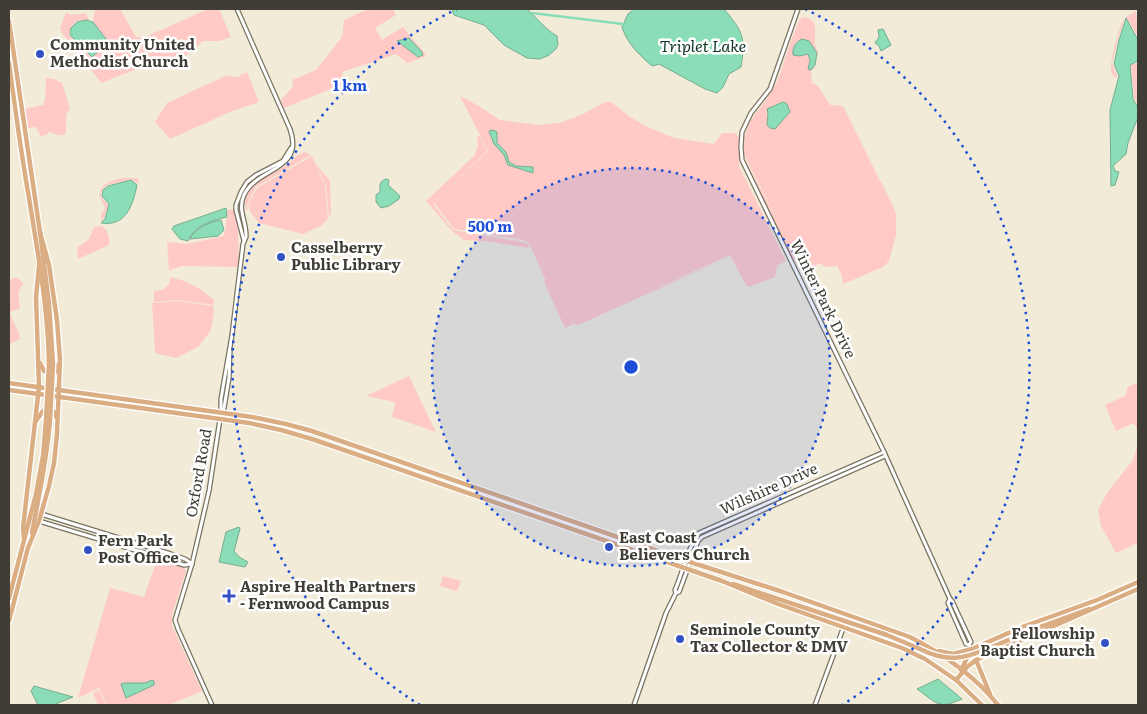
<svg xmlns="http://www.w3.org/2000/svg" width="1147" height="714" font-family="Literata,serif">
	<rect width="100%" height="100%" fill="#f1ebd7"/>
	<g fill="#ffcac6">
		<path d="M95 9H120L136 37 143 38 208 9H219L231 37 219 41H203L187 55 164 66H144L101 83 89 67 92 57 106 45V39L93 22Z"/>
		<path d="M368 9H393L396 15 375 28 382 40 403 27 426 55 424 57 407 63 396 54 342 72 345 83 284 108 281 100 293 87 292 80 316 70 342 37 344 20Z"/>
		<path d="M1136 11 1138 37 1126 17Z"/>
		<path d="M66 12 71 15 88 13 86 14 89 20 76 21 71 27 69 35 91 57 90 61H83C79 57 80 54 77 49 72 41 65 40 60 29Z"/>
		<path d="M805 17C824 23 809 39 818 51L815 67 811 70 812 83 818 86 830 105 843 106 880 181 872 187 881 181 896 213V235L889 261 883 267 843 284 842 276 837 266 826 267 819 263 812 268 811 274 806 275C800 271 798 264 793 258H791L746 166 743 155 783 232 744 154C743 117 760 114 775 85 780 77 782 68 785 59 789 46 794 32 800 19Z"/>
		<path d="M1125 17 1118 39 1112 63 1117 76V78L1112 75C1108 64 1119 27 1125 17Z"/>
		<path d="M1138 63V105L1134 98 1131 65Z"/>
		<path d="M247 72 259 102 230 112 170 139 155 122 167 103 225 76 237 77Z"/>
		<path d="M46 78 54 79 62 83 70 108 66 115V134C60 137 56 134 49 132L48 134 41 137 36 127 27 128 24 109 43 105 45 100Z"/>
		<path d="M460 96 479 106 500 120 537 125 560 123 583 114 605 102H611L630 117 648 127 674 138 714 144 722 133H735L739 137V166L786 261 777 266 775 277 749 287 746 285 730 255 641 295 730 257 578 325 573 324 565 328 544 282 545 280 546 281 529 243 523 240 454 229 434 203 488 151Z"/>
		<path d="M477 136H480L487 151 433 204 453 230 523 242 528 244 530 248 484 241 464 240 452 231 426 201 474 156 478 147Z"/>
		<path d="M306 152 311 155 256 187 247 205 248 210 246 209C239 186 272 174 287 165 295 160 293 155 306 152Z"/>
		<path d="M312 156 325 186 328 219 321 226 303 234 259 223 251 213 248 205 257 188Z"/>
		<path d="M316 164 330 181 331 214 329 217 326 186Z"/>
		<path d="M123 178H138L139 184 131 179 107 185 102 189 101 196 108 205 104 218 101 222V215L105 208C104 204 101 201 100 197 97 184 113 180 123 178Z"/>
		<path d="M235 209 238 229 239 267 182 266 169 270 167 242 187 244 224 236 226 226V219L228 218 227 210Z"/>
		<path d="M101 226C109 231 109 235 109 245L78 259 77 248 89 239 94 227Z"/>
		<path d="M170 277C187 281 201 288 214 300V305L177 300 154 302V291L162 290 169 285Z"/>
		<path d="M12 278H18L23 284 18 292 20 308 10 312C12 322 18 328 20 339L9 344V282Z"/>
		<path d="M177 301 213 306 214 311 211 330 199 346 177 358 158 354 155 352 152 303Z"/>
		<path d="M409 376 432 424 436 432 392 417 395 402 366 396Z"/>
		<path d="M1138 382V432L1134 423 1116 431 1105 405 1125 396 1128 387Z"/>
		<path d="M1138 445V543L1116 553 1101 526 1098 510 1107 493 1133 460Z"/>
		<path d="M157 560 184 567 186 571 172 615V626L202 691 169 705H107L99 688 78 698 110 588 144 597Z"/>
		<path d="M443 576 461 581 457 591 440 586Z"/>
		<path d="M99 690 106 705H98L93 693Z"/>
	</g>
	<g fill="#8bddb7" stroke="#74ad90">
		<path d="M452 9H527C537 18 545 29 557 36L558 44 556 49 549 55 540 59 527 58 504 45 484 25 454 15Z"/>
		<path d="M634 9H724C743 32 746 37 741 67L729 74 723 87 717 93 705 89 659 64 652 66C639 55 627 43 622 27L628 14Z"/>
		<path d="M1126 18 1138 40V61L1130 65 1133 99 1138 108V117L1128 143 1126 154 1113 166 1115 171 1119 172 1115 185 1111 186 1110 110 1119 76 1114 64 1119 40Z"/>
		<path d="M86 20 93 22 106 39V45L92 57 70 35 71 28 77 22Z"/>
		<path d="M883 29 891 45 881 51 879 46 875 43 879 37 878 30Z"/>
		<path d="M409 38 422 52 423 55 418 57 397 41Z"/>
		<path d="M802 39 809 41 817 53 815 65 811 70 808 69 810 60 808 54 800 56 793 55C792 48 796 42 802 39Z"/>
		<path d="M783 102 787 104 790 112 775 129 770 128 767 125 768 114 767 109Z"/>
		<path d="M493 130 497 132V143L506 152 509 162 516 166 533 167V173L508 165 504 155 494 144 489 131Z"/>
		<path d="M386 179 389 180 388 185 400 196 399 199 389 206 381 208 376 202V195L380 192C380 186 379 181 386 179Z"/>
		<path d="M131 180 137 185C133 205 126 227 101 223L105 219 109 204 102 196 103 190 108 186Z"/>
		<path d="M226 208 227 217C210 221 195 225 188 241L180 239 172 229 174 226Z"/>
		<path d="M221 220 224 230 218 236 190 239C195 228 209 222 221 220Z"/>
		<path d="M239 527 240 529 234 551 239 557 248 562 245 567 219 562 226 532Z"/>
		<path d="M938 679 962 699C938 710 937 703 917 689Z"/>
		<path d="M152 680 154 681V685L126 698 121 684 124 683H145Z"/>
		<path d="M34 686 73 697 53 705H38L31 691Z"/>
	</g>
	<g fill="none" stroke-linecap="round" stroke-linejoin="round">
		<path stroke="#8bddb7" stroke-width="2.5" d="M532 13 623 24"/>
		<defs>
			<g id="tertiary">
				<path d="M798 9 770 89 751 113 742 132 741 147 742 160 884 452 950 599 952 601 971 642 969 645"/>
				<path d="M244 241 236 210V205L241 192 247 182 256 175 283 161 291 148"/>
				<path d="M221 413V399L232 335 243 244C244 242 245 239 246 237 247 222 237 210 244 195 257 167 305 171 290 129L237 9"/>
				<path d="M41 514 171 554 185 559 191 563"/>
				<path d="M39 521 184 565 192 564"/>
				<path d="M676 593 675 590C683 572 687 549 699 533L884 452"/>
				<path d="M950 599 948 603 966 644 969 645"/>
				<path d="M212 705 178 629 175 620 192 564 209 491 220 419 224 408 229 378 230 351"/>
				<path d="M634 705 666 613 676 593 679 592 698 541 702 537 885 456"/>
				<path d="M815 705 848 615"/>
			</g>
			<g id="primary">
				<path d="M9 21 40 232 49 304 53 364"/>
				<path d="M9 63C15 108 21 153 29 198 38 254 48 308 49 364"/>
				<path d="M40 363 44 371 50 375 54 374 59 364"/>
				<path d="M9 383 252 417 286 424 312 431 684 560 783 592 910 637C943 654 975 676 998 705"/>
				<path d="M9 390 249 423 281 430 315 440 722 581 778 604 902 648 925 659 956 680 982 705"/>
				<path d="M36 421 43 411 49 408 54 412 57 418"/>
				<path d="M32 533C39 495 47 459 50 420"/>
				<path d="M24 539 23 528 39 387 36 297 39 266"/>
				<path d="M733 584 887 635 920 649"/>
				<path d="M9 598 36 494 43 456 46 420"/>
				<path d="M9 621 28 548 39 521 49 486 54 463 57 434 60 360 57 320 49 265 40 232"/>
				<path d="M992 647 1037 628 1089 609"/>
				<path d="M939 651 953 654 972 649 1022 627 1097 600 1138 582"/>
				<path d="M976 660 990 694"/>
				<path d="M961 670 970 652"/>
				<path d="M956 680 967 667 976 660 1138 589"/>
			</g>
		</defs>
		<use href="#tertiary" stroke="#797362" stroke-width="5.5"/>
		<use href="#primary" stroke="#fff" stroke-width="7"/>
		<use href="#tertiary" stroke="#fff" stroke-width="3"/>
		<use href="#primary" stroke="#dbad83" stroke-width="4.5"/>
		<defs>
			<g id="primary-bridge">
				<path d="M46 420 49 364"/>
				<path d="M50 420 53 364"/>
				<path d="M920 649C948 663 964 659 992 647"/>
			</g>
		</defs>
		<use href="#primary-bridge" stroke="#fff" stroke-width="7" stroke-linecap="butt"/>
		<use href="#primary-bridge" stroke="#dbad83" stroke-width="4.5"/>
	</g>
	<circle cx="631" cy="367" r="199" fill="#1d4ed8" fill-opacity=".12"/>
	<g fill="none" stroke="#1d4ed8" stroke-width="2.5" stroke-dasharray="2.5 5">
		<circle cx="631" cy="367" r="199"/>
		<path d="M420 705A398 398 0 0 1 457 9M805 9A398 398 0 0 1 842 705"/>
	</g>
	<g fill="#3452c3" stroke="#fff" stroke-width="2">
		<circle cx="40" cy="54" r="5"/>
		<circle cx="281" cy="257" r="5"/>
		<circle cx="609" cy="547" r="5"/>
		<circle cx="88" cy="550" r="5"/>
		<path d="M226.5 588.5h5v5h5v5h-5v5h-5v-5h-5v-5h5z"/>
		<circle cx="680" cy="639" r="5"/>
		<circle cx="1105" cy="643" r="5"/>
	</g>
	<g text-anchor="middle" stroke-width="5" stroke-linejoin="round" paint-order="stroke">
		<g font-size="15" font-weight="bold" fill="#3f3d35" stroke="#fff" text-anchor="start">
			<text x="50" y="50">Community United<tspan x="50" dy="17">Methodist Church</tspan></text>
			<text x="291" y="253">Casselberry<tspan x="291" dy="17">Public Library</tspan></text>
			<text x="619" y="543">East Coast<tspan x="619" dy="17">Believers Church</tspan></text>
			<text x="98" y="546">Fern Park<tspan x="98" dy="17">Post Office</tspan></text>
			<text x="240" y="592">Aspire Health Partners<tspan x="240" dy="17">- Fernwood Campus</tspan></text>
			<text x="690" y="635">Seminole County<tspan x="690" dy="17">Tax Collector &amp; DMV</tspan></text>
			<text x="1095" y="639" text-anchor="end">Fellowship<tspan x="1095" dy="17">Baptist Church</tspan></text>
		</g>
		<g font-size="15" fill="#3f3d35" stroke="#fff">
			<text transform="translate(823 299) rotate(64)" y="5">Winter Park Drive</text>
			<text transform="translate(199 473) rotate(-80)" y="5">Oxford Road</text>
			<text transform="translate(769 489) rotate(-24)" y="5">Wilshire Drive</text>
		</g>
		<g font-size="16" font-style="italic" fill="#0f3425" stroke="#fff">
			<text x="703" y="52">Triplet Lake</text>
		</g>
	</g>
	<circle cx="631" cy="367" r="8" fill="#1d4ed8" stroke="#fff" stroke-width="2.5"/>
	<g font-size="15" text-anchor="middle" font-weight="bold" fill="#1d4ed8" stroke="#fff" stroke-width="5" stroke-linejoin="round" paint-order="stroke">
		<text x="350" y="91">1 km</text>
		<text x="490" y="232">500 m</text>
	</g>
	<rect width="1147" height="714" fill="none" stroke="#3f3d35" stroke-width="20"/>
</svg>
